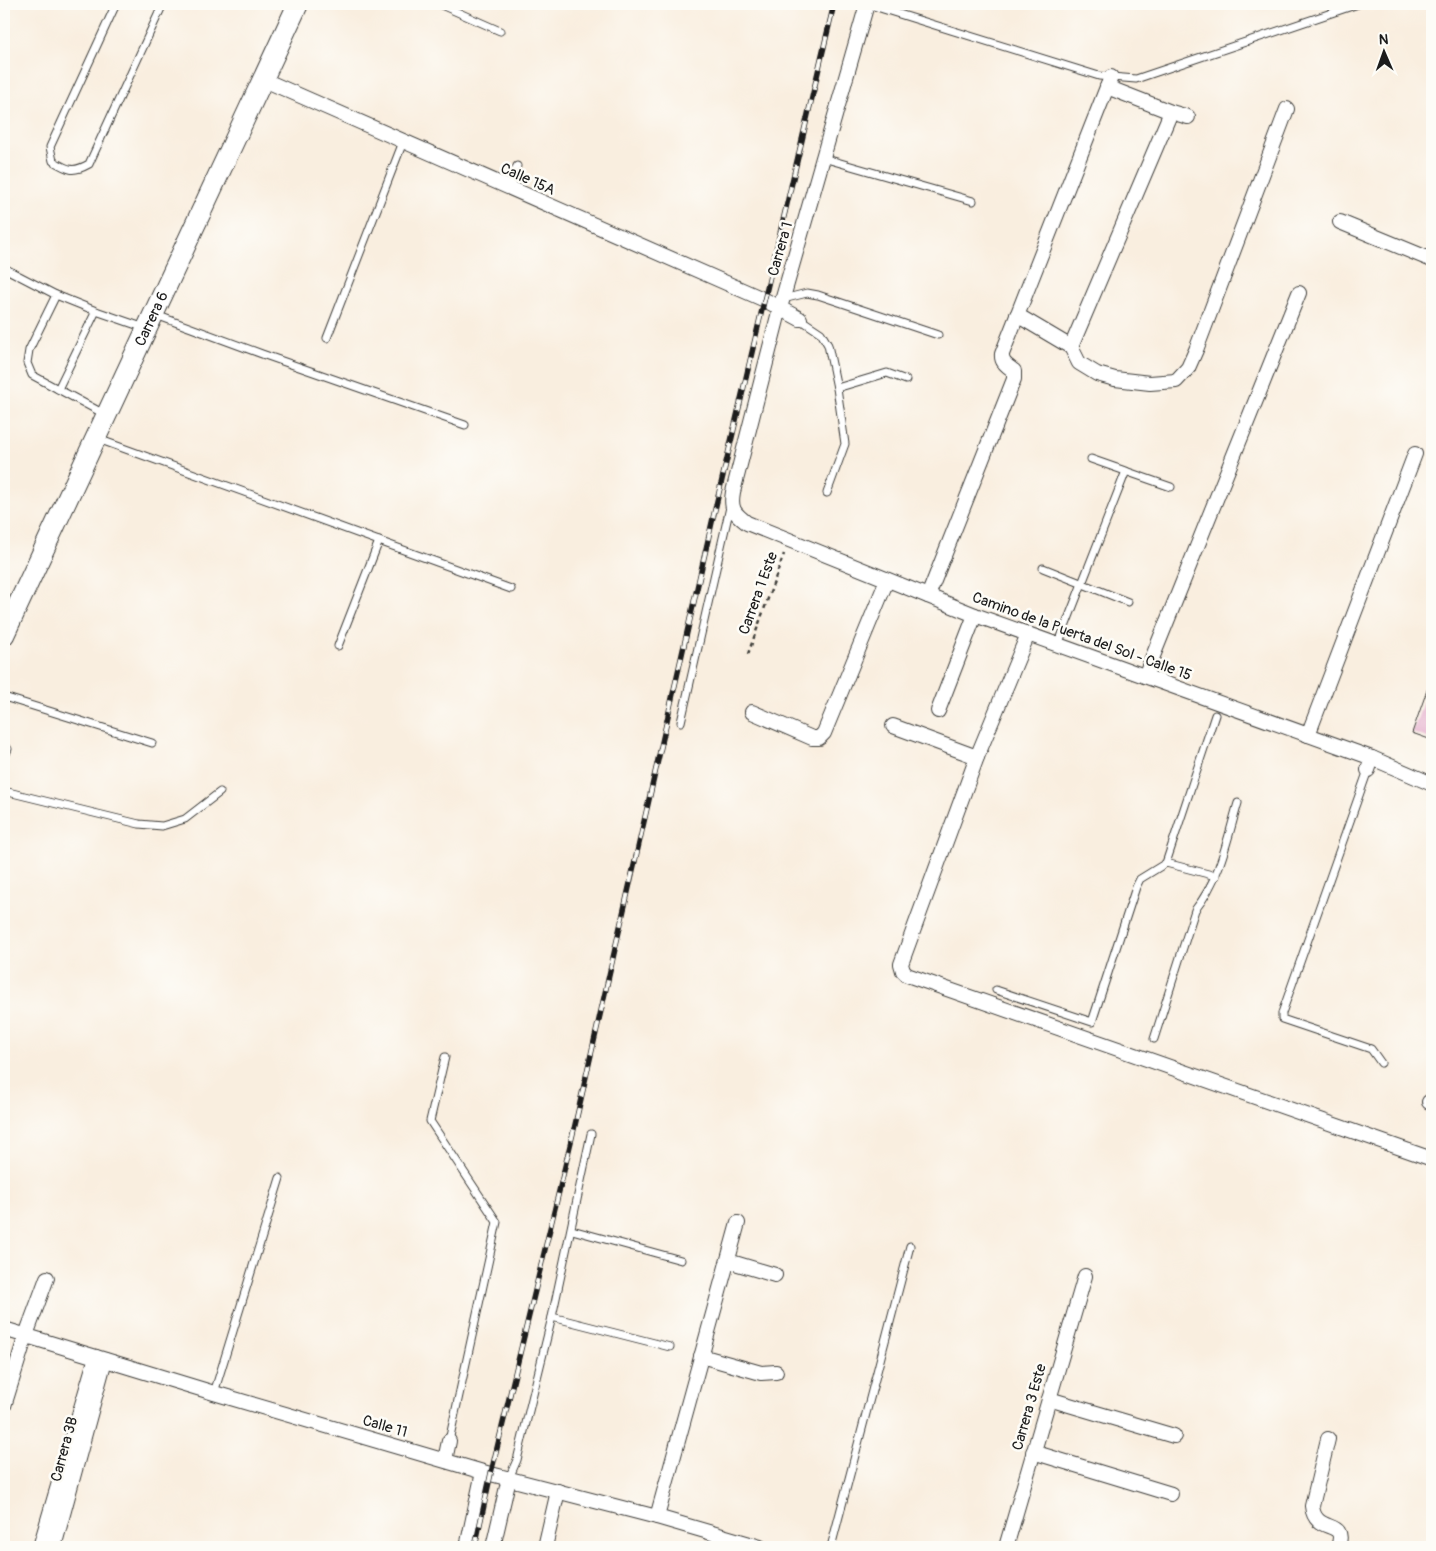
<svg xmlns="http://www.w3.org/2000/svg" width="1436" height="1551" font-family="Pangolin,sans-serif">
	<rect width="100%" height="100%" fill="#fdfcf7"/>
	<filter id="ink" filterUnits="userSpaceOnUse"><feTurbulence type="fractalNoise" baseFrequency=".02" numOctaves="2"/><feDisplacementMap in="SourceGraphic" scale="10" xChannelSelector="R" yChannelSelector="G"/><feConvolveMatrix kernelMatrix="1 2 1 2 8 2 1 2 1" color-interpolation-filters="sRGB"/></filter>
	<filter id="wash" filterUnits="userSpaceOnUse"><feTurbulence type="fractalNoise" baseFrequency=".0096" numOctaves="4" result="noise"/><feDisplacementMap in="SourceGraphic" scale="20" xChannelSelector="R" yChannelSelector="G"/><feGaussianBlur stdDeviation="1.12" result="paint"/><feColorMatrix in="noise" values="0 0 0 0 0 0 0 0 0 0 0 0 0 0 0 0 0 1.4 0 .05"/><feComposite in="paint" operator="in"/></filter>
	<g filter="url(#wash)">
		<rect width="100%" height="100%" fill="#f9eedf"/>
		<g id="blocks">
			<path fill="#da8ebb" d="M1432 676V740L1412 733Z"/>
		</g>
	</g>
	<g filter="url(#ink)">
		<use href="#blocks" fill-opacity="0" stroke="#3d3c39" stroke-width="1"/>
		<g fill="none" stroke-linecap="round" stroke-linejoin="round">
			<defs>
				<g id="service">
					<path d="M116 4 50 147 53 161C68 170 73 173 89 164L163 4"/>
					<path d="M439 4 500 31"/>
					<path d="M867 4 1099 76 1136 79 1358 4"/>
					<path d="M823 158 973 201"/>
					<path d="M510 188 517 166"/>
					<path d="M4 268 56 295"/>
					<path d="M783 299 807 293 818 295 938 335"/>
					<path d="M156 315 262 354 465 425"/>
					<path d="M800 319 821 333 828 345 837 388 845 444 827 493"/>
					<path d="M327 338 403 142"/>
					<path d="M837 388 887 373 906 380"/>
					<path d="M58 389 96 311"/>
					<path d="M106 415 32 375 27 363 29 350 56 295 96 311 145 328"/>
					<path d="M98 439 511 589"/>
					<path d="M1091 459 1171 487"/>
					<path d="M1043 568 1128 602"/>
					<path d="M1058 645 1126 471"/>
					<path d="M338 646 379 541"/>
					<path d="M4 697 152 743"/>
					<path d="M681 722 730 507"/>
					<path d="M4 758 8 749"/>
					<path d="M1368 770 1282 1013V1019L1371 1049 1381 1063"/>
					<path d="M4 791 139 824 162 826 185 819 220 792"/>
					<path d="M1166 863 1216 876"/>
					<path d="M996 990 1092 1022 1136 887 1140 879 1166 863 1215 715"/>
					<path d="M1154 1039 1195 910C1220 879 1227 840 1238 803"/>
					<path d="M445 1057 430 1121 497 1222 449 1441"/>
					<path d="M572 1230 681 1260"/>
					<path d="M552 1317 670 1347"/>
					<path d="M214 1393 280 1178"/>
					<path d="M509 1478 517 1460 552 1317 591 1134"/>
					<path d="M831 1547 910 1246"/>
				</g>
				<g id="minor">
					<path d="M867 4 780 308 733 492C730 509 734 513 747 523L975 615 1372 758 1432 784"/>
					<path d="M262 79 765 300 800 319"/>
					<path d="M1107 87 1171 112 1188 117"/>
					<path d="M1340 222 1432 260"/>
					<path d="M1017 315 1071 347 1079 363 1097 374 1115 379 1150 383 1176 381 1188 368 1196 350 1287 109"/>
					<path d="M1071 347 1171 112"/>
					<path d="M928 596 1014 379V371C1008 366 1001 363 1002 354L1111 77"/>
					<path d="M1028 634 977 757 901 964 903 971 907 975 1432 1159"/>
					<path d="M1145 676 1299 293"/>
					<path d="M938 711 975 615"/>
					<path d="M752 712 812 738H819L824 733 887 580"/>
					<path d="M893 726 977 757"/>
					<path d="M1308 735 1415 454"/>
					<path d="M1368 770 1372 758"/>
					<path d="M1429 1102 1432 1103"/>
					<path d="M728 1261 775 1275"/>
					<path d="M4 1329 214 1393 483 1472 657 1517 760 1547"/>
					<path d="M701 1356 761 1373 776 1372"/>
					<path d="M1049 1399 1174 1436"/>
					<path d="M4 1406 26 1335 47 1278"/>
					<path d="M1328 1439 1312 1506C1315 1536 1348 1517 1338 1547"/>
					<path d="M1033 1452 1171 1494"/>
					<path d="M445 1460 449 1441"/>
					<path d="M657 1517 738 1223"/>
					<path d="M40 1547 96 1357"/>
					<path d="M54 1547 105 1360"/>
					<path d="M467 1547 483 1472"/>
					<path d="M493 1547 509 1478"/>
					<path d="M545 1547 558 1491"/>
					<path d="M1006 1547 1085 1276"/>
				</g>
				<g id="secondary">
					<path id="s1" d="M4 635 298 4"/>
				</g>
			</defs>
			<use href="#service" stroke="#3d3c39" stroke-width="9"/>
			<use href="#minor" stroke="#3d3c39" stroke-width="16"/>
			<use href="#secondary" stroke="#3d3c39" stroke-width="22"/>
			<path stroke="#3d3c39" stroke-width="2.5" stroke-dasharray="4 4" stroke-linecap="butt" d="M748 654 784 554"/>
			<use href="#service" stroke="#fff" stroke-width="7"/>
			<use href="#minor" stroke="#fff" stroke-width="14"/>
			<use href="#secondary" stroke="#fff" stroke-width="20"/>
			<defs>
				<path id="rail" d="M475 1547 491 1473 575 1125 713 518 834 4"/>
			</defs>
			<use href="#rail" stroke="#1c1c1c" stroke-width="5.5"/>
			<use href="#rail" stroke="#fdfcf7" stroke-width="4" stroke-dasharray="11" stroke-linecap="butt"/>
		</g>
	</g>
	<g text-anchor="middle" stroke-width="5" stroke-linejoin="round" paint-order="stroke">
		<g font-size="15" fill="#1c1c1c" stroke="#fdfcf7">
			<text transform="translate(528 179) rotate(24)" y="5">Calle 15A</text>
			<text transform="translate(780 249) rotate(-74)" y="5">Carrera 1</text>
			<text dy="5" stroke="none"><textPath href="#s1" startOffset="349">Carrera 6</textPath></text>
			<text transform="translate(758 593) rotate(-70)" y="5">Carrera 1 Este</text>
			<text transform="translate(1082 636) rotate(20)" y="5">Camino de la Puerta del Sol - Calle 15</text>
			<text transform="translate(1029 1407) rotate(-74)" y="5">Carrera 3 Este</text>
			<text transform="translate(385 1426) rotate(16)" y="5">Calle 11</text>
			<text transform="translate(64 1449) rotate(-75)" y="5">Carrera 3B</text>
		</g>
	</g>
	<rect width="1436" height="1551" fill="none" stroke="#fdfcf7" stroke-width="20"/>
	<g transform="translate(1384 52) rotate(358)" stroke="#fdfcf7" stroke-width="4" paint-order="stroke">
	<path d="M0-4L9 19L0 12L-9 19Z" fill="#1c1c1c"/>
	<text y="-8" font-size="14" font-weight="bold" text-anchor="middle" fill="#1c1c1c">N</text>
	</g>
</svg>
